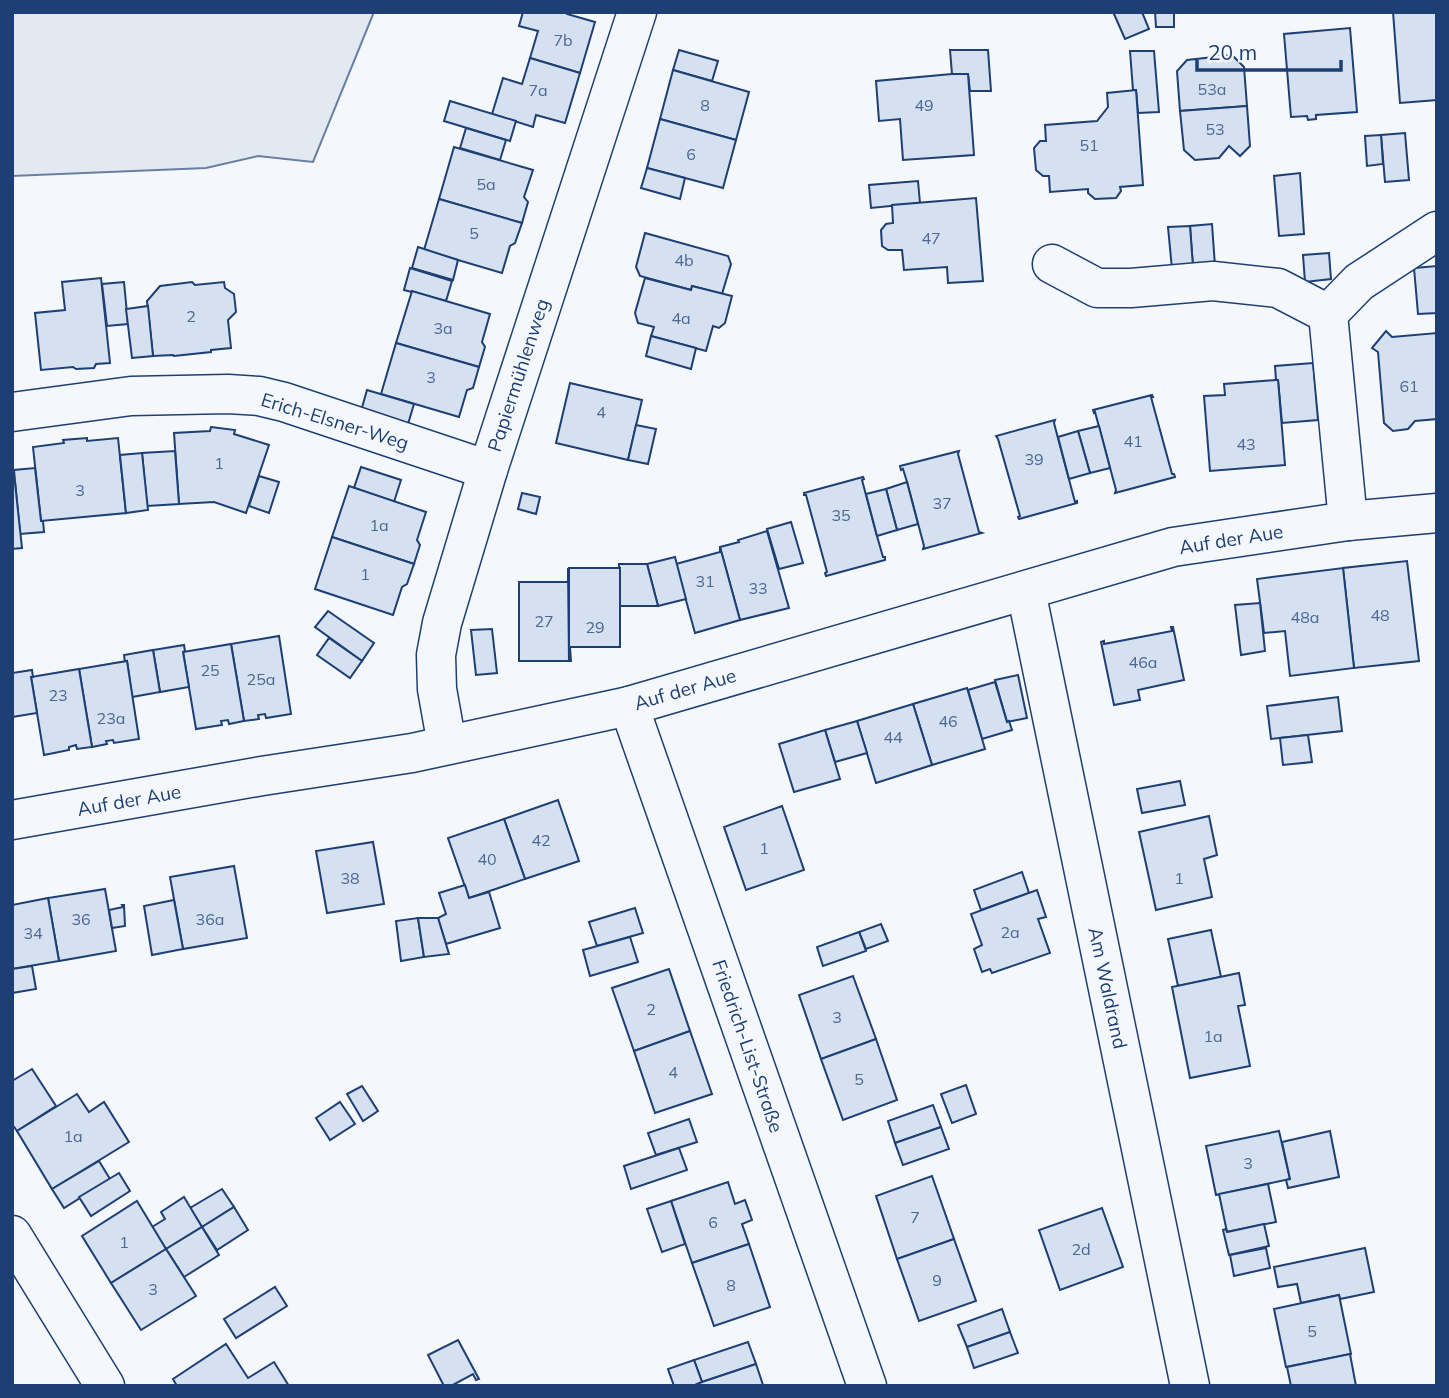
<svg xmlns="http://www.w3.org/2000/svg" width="1449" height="1398" font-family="Mulish,sans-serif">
	<rect width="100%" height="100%" fill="#f4f7fb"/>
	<path fill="#e3e9f0" stroke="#687fa3" stroke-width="2" d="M12 12H374L313 162 258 156 206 168 12 176Z"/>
	<g fill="#d5e0f0" stroke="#1d3f73" stroke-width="2">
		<path d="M523 12H567V14L595 22 580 73 530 58 538 31 519 26Z"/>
		<path d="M1117 12H1142L1149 29 1125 39 1114 14Z"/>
		<path d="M1155 12H1174V27H1156Z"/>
		<path d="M1393 12H1437V100L1400 103Z"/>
		<path d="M1350 28 1357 112 1316 115V119L1308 120 1307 116 1291 117 1284 34Z"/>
		<path d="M679 50 718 61 712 81 673 70Z"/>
		<path d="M950 50H988L991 91H970L968 74H952Z"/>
		<path d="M1130 51H1154L1159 112 1138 113 1136 90H1133Z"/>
		<path d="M1232 55 1244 67 1247 106 1180 111 1177 71 1187 60Z"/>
		<path d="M530 58 580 73 565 123 536 115 533 127 492 114 503 78 522 84Z"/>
		<path d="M673 70 749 92 736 140 660 119Z"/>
		<path d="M952 74H968L974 155 903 160 900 119 879 121 876 81Z"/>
		<path d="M1136 90 1143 185 1120 187 1121 191 1116 198 1095 199 1088 193V189L1050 192 1049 176H1043L1036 170 1034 148 1040 141H1046L1045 125 1097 121 1108 107 1107 93Z"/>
		<path d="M450 101 516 121 510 141 444 121Z"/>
		<path d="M1247 106 1250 146 1240 156 1229 146 1219 158 1195 160 1184 150 1180 111Z"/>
		<path d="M660 119 736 140 723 188 647 168Z"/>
		<path d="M466 128 506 140 500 160 460 148Z"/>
		<path d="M1405 133 1409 180 1385 182 1381 135Z"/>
		<path d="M1381 135 1383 164 1367 166 1365 136Z"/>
		<path d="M454 147 533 170 524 197 528 202 522 223 439 199Z"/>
		<path d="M647 168 685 178 680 199 641 188Z"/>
		<path d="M1300 173 1304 234 1279 236 1274 176Z"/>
		<path d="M918 181 920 203 871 208 869 185Z"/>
		<path d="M976 198 983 281 948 283 947 267 904 270 902 250H888L882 246 881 230 886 224 893 223 892 205Z"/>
		<path d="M439 199 522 223 515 243 510 246 502 273 424 250Z"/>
		<path d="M1212 224 1215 266 1193 267 1190 226Z"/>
		<path d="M1190 226 1193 267 1172 269 1168 227Z"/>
		<path d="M645 233 728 256 731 264 722 294 692 286 691 290 640 276 636 267Z"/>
		<path d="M418 247 458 260 453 280 412 268Z"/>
		<path d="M1329 253 1331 279 1305 282 1303 255Z"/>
		<path d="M1437 266V313L1418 314 1414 268Z"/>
		<path d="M410 268 452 281 446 301 404 290Z"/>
		<path d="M101 278 110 363 96 364 94 368 76 369 73 367 41 370 35 313 65 310 62 282Z"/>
		<path d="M645 278 691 290 692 286 732 296 725 323 719 328 713 326 706 351 651 336 654 327 638 323 635 313Z"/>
		<path d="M124 282 128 324 107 326 102 284Z"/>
		<path d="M192 282 195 285 224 282 225 288 234 294 236 312 228 320 231 348 211 350V352L174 356 173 355 153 356 147 301 160 286Z"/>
		<path d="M412 291 490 314 482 342 485 347 479 367 396 343Z"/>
		<path d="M148 306 153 356 132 358 126 309Z"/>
		<path d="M1386 331 1392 337 1437 333V419L1415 421 1408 429 1393 431 1384 423 1378 352 1372 348Z"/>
		<path d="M651 336 696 348 691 369 646 356Z"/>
		<path d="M396 343 479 367 473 388 467 390 459 417 381 394Z"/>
		<path d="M1313 363 1318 420 1282 423 1278 380H1276L1275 366Z"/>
		<path d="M1276 380H1278L1285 465 1210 471 1204 396 1225 395 1224 384Z"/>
		<path d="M570 383 642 400 628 460 556 443Z"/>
		<path d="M367 390 414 404 408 424 361 411Z"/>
		<path d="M1152 395 1153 397H1151L1172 474H1174L1175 477 1115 493 1116 490 1095 412 1094 413 1093 410Z"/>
		<path d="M1055 420 1054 423 1075 502 1077 501V503L1019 519 1018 517 1020 516 998 439 996 436Z"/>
		<path d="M636 425 656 429 648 464 628 460Z"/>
		<path d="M1099 426 1110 468 1090 473 1078 431Z"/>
		<path d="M211 427 235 430 234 434 269 445 246 513 214 502 179 504 174 433 210 431Z"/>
		<path d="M1078 431 1090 473 1069 479 1058 437Z"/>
		<path d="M87 438V441L118 438 126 513 41 521 33 447 64 443 63 440Z"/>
		<path d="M175 451 179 504 147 506 142 453Z"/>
		<path d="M959 451 958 454 979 532 982 533 923 549 924 546 907 482 903 469 901 470 900 466Z"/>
		<path d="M142 453 148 510 126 513 120 455Z"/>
		<path d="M361 467 401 480 394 502 354 488Z"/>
		<path d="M35 468 41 521H43L44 532 20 534 14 470Z"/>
		<path d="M259 476 279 482 269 513 249 506Z"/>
		<path d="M863 477 864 479 862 480 877 536 883 557H885V560L826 576 825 573 827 572 806 495H804V493Z"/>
		<path d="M907 482 918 524 897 530 886 489Z"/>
		<path d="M12 483H15L22 548 12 549Z"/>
		<path d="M349 486 426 512 417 540 420 545 414 564 332 537Z"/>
		<path d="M886 489 897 530 877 536 866 494Z"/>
		<path d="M522 493 540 497 536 514 518 509Z"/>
		<path d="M791 522 803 563 779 569 767 529Z"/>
		<path d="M767 531 789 608 740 620 720 547 739 542 738 540Z"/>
		<path d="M332 537 414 564 407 584 402 587 393 615 315 589Z"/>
		<path d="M720 547 740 620 695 633 676 564 720 552Z"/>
		<path d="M675 557 686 599 658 606 647 564Z"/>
		<path d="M1407 561 1419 661 1354 668 1343 568Z"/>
		<path d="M619 564H647L658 606H620Z"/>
		<path d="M568 568 569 661H519V582H568Z"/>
		<path d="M569 568H620V647H570L571 661H569Z"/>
		<path d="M1343 568 1354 668 1290 676 1285 631 1264 633 1257 579Z"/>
		<path d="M1260 603 1265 651 1241 655 1235 605Z"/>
		<path d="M328 611 374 643 362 661 315 627Z"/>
		<path d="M1171 627H1173L1184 680 1138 690 1140 700 1114 705 1101 642 1104 641V644L1172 631Z"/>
		<path d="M492 629 497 673 476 675 471 630Z"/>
		<path d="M279 636 291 714 266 718 265 714 258 715 259 719 244 721 231 644Z"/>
		<path d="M329 638 362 661 350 678 317 655Z"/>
		<path d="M231 644 244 721 229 724 228 720 221 721 222 725 196 729 183 652Z"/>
		<path d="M184 645 185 651 183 652 189 687 160 692 153 650Z"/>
		<path d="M153 650 160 692 132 697 127 661 125 662 124 655Z"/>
		<path d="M127 661 139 739 114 743 113 740 106 741 107 744 92 747 79 669Z"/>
		<path d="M79 669 92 747 77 749 76 745 69 747V750L44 755 31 677Z"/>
		<path d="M32 670 33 677H31L37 713 12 717V673Z"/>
		<path d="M1018 675 1027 718 1007 722 995 680Z"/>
		<path d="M995 682 1007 722 1009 721 1012 730 982 739 968 690Z"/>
		<path d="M967 688 985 749 932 765 913 704Z"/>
		<path d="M1338 697 1342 731 1271 739 1267 706Z"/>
		<path d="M913 704 932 765 876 783 857 721Z"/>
		<path d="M857 721 867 753 835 762 825 730Z"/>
		<path d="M825 730 840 779 794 792 779 744Z"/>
		<path d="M1308 735 1312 762 1283 765 1280 738Z"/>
		<path d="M1180 781 1185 805 1142 813 1137 789Z"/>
		<path d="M558 800 579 861 525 879 504 819Z"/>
		<path d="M782 806 804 870 746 890 724 827Z"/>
		<path d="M1209 816 1217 855 1204 859 1212 897 1156 910 1139 832Z"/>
		<path d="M504 819 525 879 469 898 448 838Z"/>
		<path d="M373 842 384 904 327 913 316 851Z"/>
		<path d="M234 866 247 938 183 949 170 877Z"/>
		<path d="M1022 872 1029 893 981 910 974 890Z"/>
		<path d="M465 885 469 898 489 892 500 928 446 944 438 918 446 914 439 893Z"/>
		<path d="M105 889 116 951 59 961 48 898Z"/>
		<path d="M1037 890 1046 917 1038 919 1050 953 992 973 990 969 982 972 974 949 982 945 971 914Z"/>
		<path d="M48 898 59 961 12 969V905Z"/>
		<path d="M174 900 183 949 152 955 144 906Z"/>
		<path d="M122 905H124L125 926 112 928 109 910 123 907Z"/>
		<path d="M635 908 643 933 597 946 589 922Z"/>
		<path d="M418 918 424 957 401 961 396 921Z"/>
		<path d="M418 918H438L449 954 424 957Z"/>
		<path d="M881 924 888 941 866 949 859 932Z"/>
		<path d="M1211 930 1221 977 1178 986 1168 939Z"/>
		<path d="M859 932 866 951 823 966 817 947Z"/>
		<path d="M630 937 638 962 590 976 583 950Z"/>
		<path d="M32 966 36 989 12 993V969Z"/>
		<path d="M669 969 690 1031 634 1051 612 988Z"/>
		<path d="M1239 973 1245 1005 1238 1006 1250 1066 1190 1078 1172 987Z"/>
		<path d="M853 976 876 1039 821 1059 799 995Z"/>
		<path d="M690 1031 712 1094 655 1113 634 1051Z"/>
		<path d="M876 1039 897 1100 843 1120 821 1059Z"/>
		<path d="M32 1069 56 1106 17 1131 12 1124V1081Z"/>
		<path d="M966 1085 976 1114 952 1123 941 1094Z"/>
		<path d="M362 1086 378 1111 363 1121 347 1094Z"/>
		<path d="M77 1094 89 1112 104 1102 129 1142 52 1189 17 1131Z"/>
		<path d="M340 1102 355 1124 330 1140 316 1118Z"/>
		<path d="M933 1105 941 1127 895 1143 888 1121Z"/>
		<path d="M689 1119 697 1142 656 1155 648 1133Z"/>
		<path d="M941 1127 949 1149 903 1165 895 1143Z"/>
		<path d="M1279 1131 1290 1179 1216 1195 1206 1146Z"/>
		<path d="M1330 1131 1339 1177 1288 1188 1286 1180 1290 1179 1282 1142Z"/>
		<path d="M679 1148 687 1170 631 1189 624 1166Z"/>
		<path d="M99 1161 110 1179 64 1208 52 1189Z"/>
		<path d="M119 1173 130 1191 91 1216 79 1197Z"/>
		<path d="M932 1176 954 1239 897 1259 876 1196Z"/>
		<path d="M728 1182 735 1204 745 1200 752 1220 742 1224 749 1244 692 1263 671 1201Z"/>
		<path d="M1268 1184 1276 1222 1227 1232 1219 1194Z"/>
		<path d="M222 1189 234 1207 202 1227 190 1208Z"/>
		<path d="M184 1197 202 1227 166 1249 152 1227 165 1219 161 1212Z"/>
		<path d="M137 1201 166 1249 111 1283 82 1236Z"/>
		<path d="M671 1201 685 1244 662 1252 647 1209Z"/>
		<path d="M234 1207 248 1230 217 1250 202 1227Z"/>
		<path d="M1102 1208 1123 1267 1060 1290 1039 1230Z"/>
		<path d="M1264 1224 1269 1246 1229 1255 1223 1230 1226 1229 1227 1232Z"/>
		<path d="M202 1227 219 1255 184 1277 166 1249Z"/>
		<path d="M954 1239 976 1301 919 1321 897 1259Z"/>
		<path d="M749 1244 770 1307 714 1326 692 1263Z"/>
		<path d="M1266 1248 1270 1268 1234 1276 1230 1255Z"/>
		<path d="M1365 1248 1374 1292 1340 1299 1339 1295 1301 1303 1297 1284 1278 1287 1274 1267Z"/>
		<path d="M166 1249 196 1296 141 1330 111 1283Z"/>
		<path d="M275 1287 287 1306 236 1338 224 1319Z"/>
		<path d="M1339 1295 1351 1354 1286 1367 1274 1309Z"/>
		<path d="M1002 1309 1010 1332 967 1347 958 1325Z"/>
		<path d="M1010 1332 1018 1353 974 1368 967 1347Z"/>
		<path d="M458 1340 479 1379 476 1380 473 1374 451 1386H444L428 1355Z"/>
		<path d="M748 1342 756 1364 702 1382 694 1360Z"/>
		<path d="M226 1344 248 1378 274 1362 289 1386H177L173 1379Z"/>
		<path d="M1350 1354 1356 1386H1291L1287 1367Z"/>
		<path d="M694 1360 702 1382 693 1386H674L668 1369Z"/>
		<path d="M756 1364 763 1385 693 1386 702 1382Z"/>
	</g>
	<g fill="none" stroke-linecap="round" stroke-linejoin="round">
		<defs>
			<g id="minor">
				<path d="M1052 264 1097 288H1131L1213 281 1278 288 1328 314"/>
				<path d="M12 412 131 396 228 394 259 396 284 402 488 470"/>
				<path d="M1348 521 1328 314 1359 282 1437 231"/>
				<path d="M1026 591 1190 1386"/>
				<path d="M629 706 867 1386"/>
				<path d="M447 745 437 689 436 655 442 623 488 470 637 12"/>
				<path d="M12 820 262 776 412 753 629 706 1173 547 1348 521 1437 513"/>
				<path d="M12 1235 105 1386"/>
			</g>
		</defs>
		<use href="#minor" stroke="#1d3f73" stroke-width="41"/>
		<use href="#minor" stroke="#f4f7fb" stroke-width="38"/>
	</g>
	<g text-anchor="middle" stroke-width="5" stroke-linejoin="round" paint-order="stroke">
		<g font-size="16" fill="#4b6792">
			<text x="563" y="46">7b</text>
			<text x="1212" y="95">53a</text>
			<text x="538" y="96">7a</text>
			<text x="705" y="111">8</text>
			<text x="924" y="111">49</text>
			<text x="1215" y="135">53</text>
			<text x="1089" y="151">51</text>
			<text x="691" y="160">6</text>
			<text x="486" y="190">5a</text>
			<text x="474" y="239">5</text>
			<text x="931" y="244">47</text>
			<text x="684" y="266">4b</text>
			<text x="191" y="322">2</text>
			<text x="681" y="324">4a</text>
			<text x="443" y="334">3a</text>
			<text x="431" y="383">3</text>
			<text x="1409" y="392">61</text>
			<text x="601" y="418">4</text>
			<text x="1133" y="447">41</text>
			<text x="1246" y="450">43</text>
			<text x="1034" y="465">39</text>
			<text x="219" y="469">1</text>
			<text x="80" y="496">3</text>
			<text x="942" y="509">37</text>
			<text x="841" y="521">35</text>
			<text x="379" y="531">1a</text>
			<text x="365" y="580">1</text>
			<text x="705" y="587">31</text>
			<text x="758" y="594">33</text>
			<text x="1380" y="621">48</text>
			<text x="1305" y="623">48a</text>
			<text x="544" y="627">27</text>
			<text x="595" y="633">29</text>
			<text x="1143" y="668">46a</text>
			<text x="210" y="676">25</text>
			<text x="261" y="685">25a</text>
			<text x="58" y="701">23</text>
			<text x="111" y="724">23a</text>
			<text x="948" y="727">46</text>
			<text x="893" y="743">44</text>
			<text x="541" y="846">42</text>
			<text x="764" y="854">1</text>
			<text x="487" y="865">40</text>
			<text x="350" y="884">38</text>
			<text x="1179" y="884">1</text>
			<text x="81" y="925">36</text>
			<text x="210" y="925">36a</text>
			<text x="1010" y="938">2a</text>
			<text x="33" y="939">34</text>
			<text x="651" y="1015">2</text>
			<text x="837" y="1023">3</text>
			<text x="1213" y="1042">1a</text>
			<text x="673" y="1078">4</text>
			<text x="859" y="1085">5</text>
			<text x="73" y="1142">1a</text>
			<text x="1248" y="1169">3</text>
			<text x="915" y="1223">7</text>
			<text x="713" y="1228">6</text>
			<text x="124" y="1248">1</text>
			<text x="1081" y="1255">2d</text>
			<text x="937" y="1286">9</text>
			<text x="731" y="1291">8</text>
			<text x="153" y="1295">3</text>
			<text x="1312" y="1337">5</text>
		</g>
		<g font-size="19" fill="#1d3f73" stroke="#f4f7fb">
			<text transform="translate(518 375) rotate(-72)" y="7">Papiermühlenweg</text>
			<text transform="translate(335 421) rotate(17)" y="7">Erich-Elsner-Weg</text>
			<text transform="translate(1231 539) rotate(-9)" y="7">Auf der Aue</text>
			<text transform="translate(685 689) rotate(-16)" y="7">Auf der Aue</text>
			<text transform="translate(129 800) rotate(-10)" y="7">Auf der Aue</text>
			<text transform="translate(1108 988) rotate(78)" y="7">Am Waldrand</text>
			<text transform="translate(748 1046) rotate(71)" y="7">Friedrich-List-Straße</text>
		</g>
	</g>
	<rect width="1449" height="1398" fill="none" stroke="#1d3f73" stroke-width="28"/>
	<path d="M1197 60v10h144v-10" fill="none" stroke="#1d3f73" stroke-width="3.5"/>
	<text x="1208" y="60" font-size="21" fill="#1d3f73" stroke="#f4f7fb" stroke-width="5" paint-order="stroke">20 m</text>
</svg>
